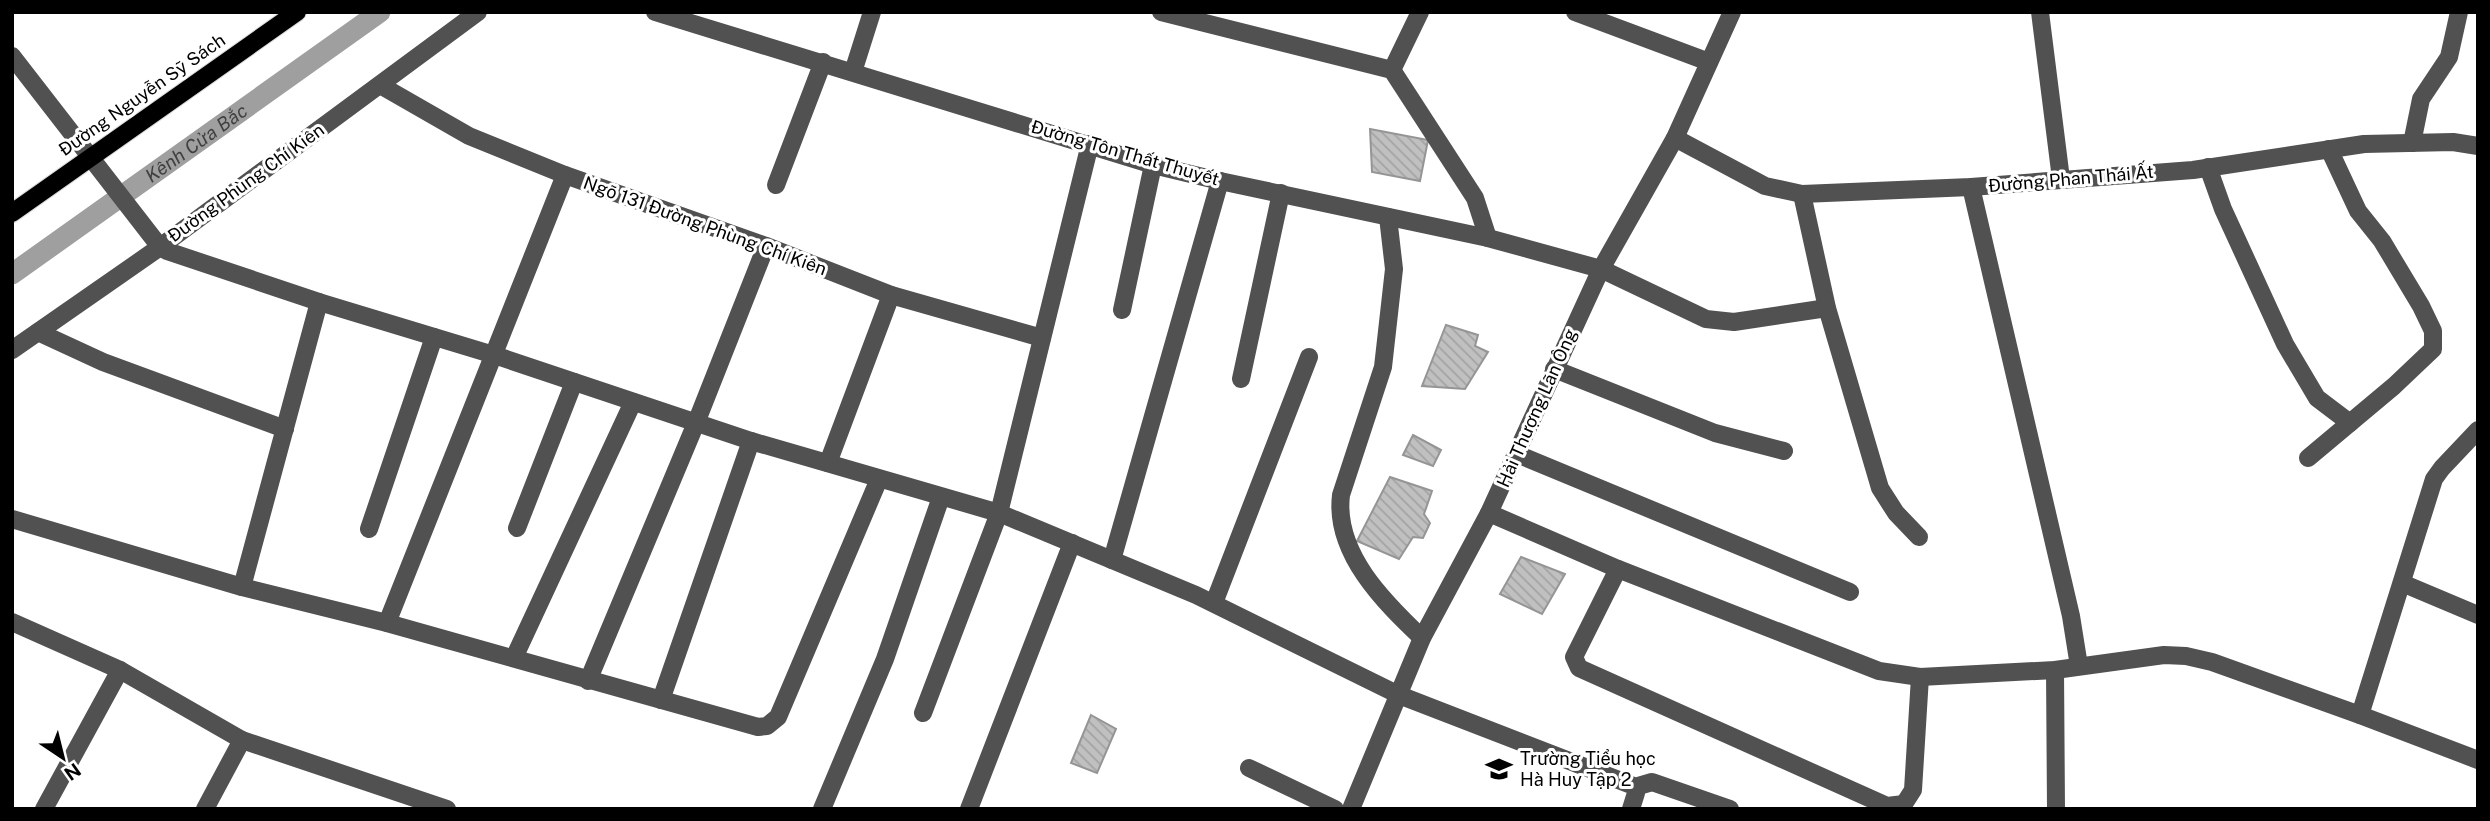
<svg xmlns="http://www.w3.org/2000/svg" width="2490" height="821" font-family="'Public Sans',sans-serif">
	<defs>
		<pattern id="building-back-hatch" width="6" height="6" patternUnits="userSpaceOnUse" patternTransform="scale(1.75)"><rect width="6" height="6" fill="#c0c0c0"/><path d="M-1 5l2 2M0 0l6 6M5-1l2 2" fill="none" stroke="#a3a3a3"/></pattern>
	</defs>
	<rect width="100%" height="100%" fill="#fff"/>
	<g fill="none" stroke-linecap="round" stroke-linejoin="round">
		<path stroke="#9f9f9f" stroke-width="21" id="s1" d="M12 274 380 12"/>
	</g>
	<g fill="url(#building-back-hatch)" stroke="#959595" stroke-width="2">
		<path d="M1370 129 1428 140 1420 181 1372 172Z"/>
		<path d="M1446 325 1478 335 1475 346 1488 352 1465 389 1422 386Z"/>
		<path d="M1413 435 1441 450 1433 466 1403 455Z"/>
		<path d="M1390 477 1432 491 1424 514 1430 523 1423 538 1413 537 1399 559 1357 541Z"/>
		<path d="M1521 557 1565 574 1542 614 1500 594Z"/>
		<path d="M1091 715 1116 729 1097 773 1071 763Z"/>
	</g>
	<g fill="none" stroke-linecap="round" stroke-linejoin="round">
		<defs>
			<path id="major" d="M12 213 297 12"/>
		</defs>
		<use href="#major" stroke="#dbdbdb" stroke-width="20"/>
		<g stroke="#515151" stroke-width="18">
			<path d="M655 12 1153 165 1220 181 1488 238 1601 269 1706 319 1734 322 1827 308"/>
			<path d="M1161 12 1392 70 1475 198 1488 238"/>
			<path d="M1575 12 1709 62"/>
			<path d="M2040 12 2061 179"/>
			<path d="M12 56 160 247 167 251 319 302 494 355 751 441 999 513 1196 595 1399 695 1629 784 1635 787 1636 793 1631 809"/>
			<path d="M1392 70 1420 12"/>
			<path d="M853 72 872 12"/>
			<path d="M380 85 469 136 565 175 766 246 891 295 1042 338"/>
			<path d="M1675 138 1765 186 1802 194 1971 187 2193 170 2364 144 2453 142 2478 146"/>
			<path d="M2412 143 2421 99 2449 57 2459 12"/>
			<path d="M2208 167 2223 209 2285 344 2317 398 2350 423"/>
			<path d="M776 185 823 62"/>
			<path d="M1971 187 2071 616 2079 666"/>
			<path d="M1802 194 1827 308 1880 488 1896 513 1919 537"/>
			<path d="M1388 217 1394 269 1383 367 1341 495C1334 553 1384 602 1422 638"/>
			<path d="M1122 310 1153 165"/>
			<path d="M38 332 103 362 285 429"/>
			<path d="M12 350 160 247 478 12"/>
			<path d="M1554 369 1715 433 1784 451"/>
			<path d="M1241 379 1281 193"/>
			<path d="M1517 454 1850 592"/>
			<path d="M2308 458 2394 386 2433 349V331L2421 306 2382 241 2358 211 2329 149"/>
			<path d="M828 463 891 295"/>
			<path d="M1489 513 1618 569 1879 671 1920 677 2055 670 2164 655 2186 656 2212 662 2360 715 2478 760"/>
			<path d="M12 519 242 587 387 623 758 727 767 726 778 717 879 479"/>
			<path d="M517 528 574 382"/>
			<path d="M369 529 434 337"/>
			<path d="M1112 560 1220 181"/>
			<path d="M1618 569 1574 657 1579 668 1887 806 1904 804 1913 790 1920 677"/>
			<path d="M2402 583 2478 615"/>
			<path d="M242 587 319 302"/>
			<path d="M1214 603 1309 357"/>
			<path d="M12 622 120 670 242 740 447 809"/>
			<path d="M387 623 565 175"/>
			<path d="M514 658 633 402"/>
			<path d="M2055 670 2056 809"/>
			<path d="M588 681 696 423 766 246"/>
			<path d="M661 700 751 441"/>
			<path d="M923 713 999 513 1090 144"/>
			<path d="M2360 715 2434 479 2442 468 2478 430"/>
			<path d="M1249 768 1335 809"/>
			<path d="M1635 787 1652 782 1730 809"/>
			<path d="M44 809 120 670"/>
			<path d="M205 809 242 740"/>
			<path d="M822 809 885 659 941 497"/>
			<path d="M969 809 1072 543"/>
			<path d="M1351 809 1422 638 1489 513 1601 269 1675 138 1732 12"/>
		</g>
		<use href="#major" stroke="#000" stroke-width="18"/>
	</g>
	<defs>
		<symbol id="school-bare" viewBox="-9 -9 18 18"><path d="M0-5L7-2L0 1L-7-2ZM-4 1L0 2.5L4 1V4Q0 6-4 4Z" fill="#000" stroke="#fff" stroke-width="2.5" paint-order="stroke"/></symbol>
	</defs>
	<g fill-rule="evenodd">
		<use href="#school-bare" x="1480" y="750" width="38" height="38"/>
	</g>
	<g text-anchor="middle" stroke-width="6" stroke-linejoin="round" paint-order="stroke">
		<g font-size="18" fill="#000" stroke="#fff">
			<text transform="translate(142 95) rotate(-35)" y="6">Đường Nguyễn Sỹ Sách</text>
			<text transform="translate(1125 153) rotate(16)" y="6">Đường Tôn Thất Thuyết</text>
			<text transform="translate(2071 179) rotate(-5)" y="6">Đường Phan Thái Ất</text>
			<text transform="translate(246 183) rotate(-36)" y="6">Đường Phùng Chí Kiên</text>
			<text transform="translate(705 226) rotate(20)" y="6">Ngõ 131 Đường Phùng Chí Kiên</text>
			<text transform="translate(1537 408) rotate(-66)" y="6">Hải Thượng Lãn Ông</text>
		</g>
		<g font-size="18" fill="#000" stroke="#fff" text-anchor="start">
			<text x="1520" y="765">Trường Tiểu học<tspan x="1520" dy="21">Hà Huy Tập 2</tspan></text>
		</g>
		<g font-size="19" font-style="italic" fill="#404040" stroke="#fff">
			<text dy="7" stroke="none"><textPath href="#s1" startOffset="226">Kênh Cửa Bắc</textPath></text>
		</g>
	</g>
	<rect width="2490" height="821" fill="none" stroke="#000000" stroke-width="28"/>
	<g transform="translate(63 758) rotate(145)" stroke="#ffffff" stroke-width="5" paint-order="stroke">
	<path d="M0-5L12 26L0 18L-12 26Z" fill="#000000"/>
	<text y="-10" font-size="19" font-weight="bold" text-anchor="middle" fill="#000000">N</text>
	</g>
</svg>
